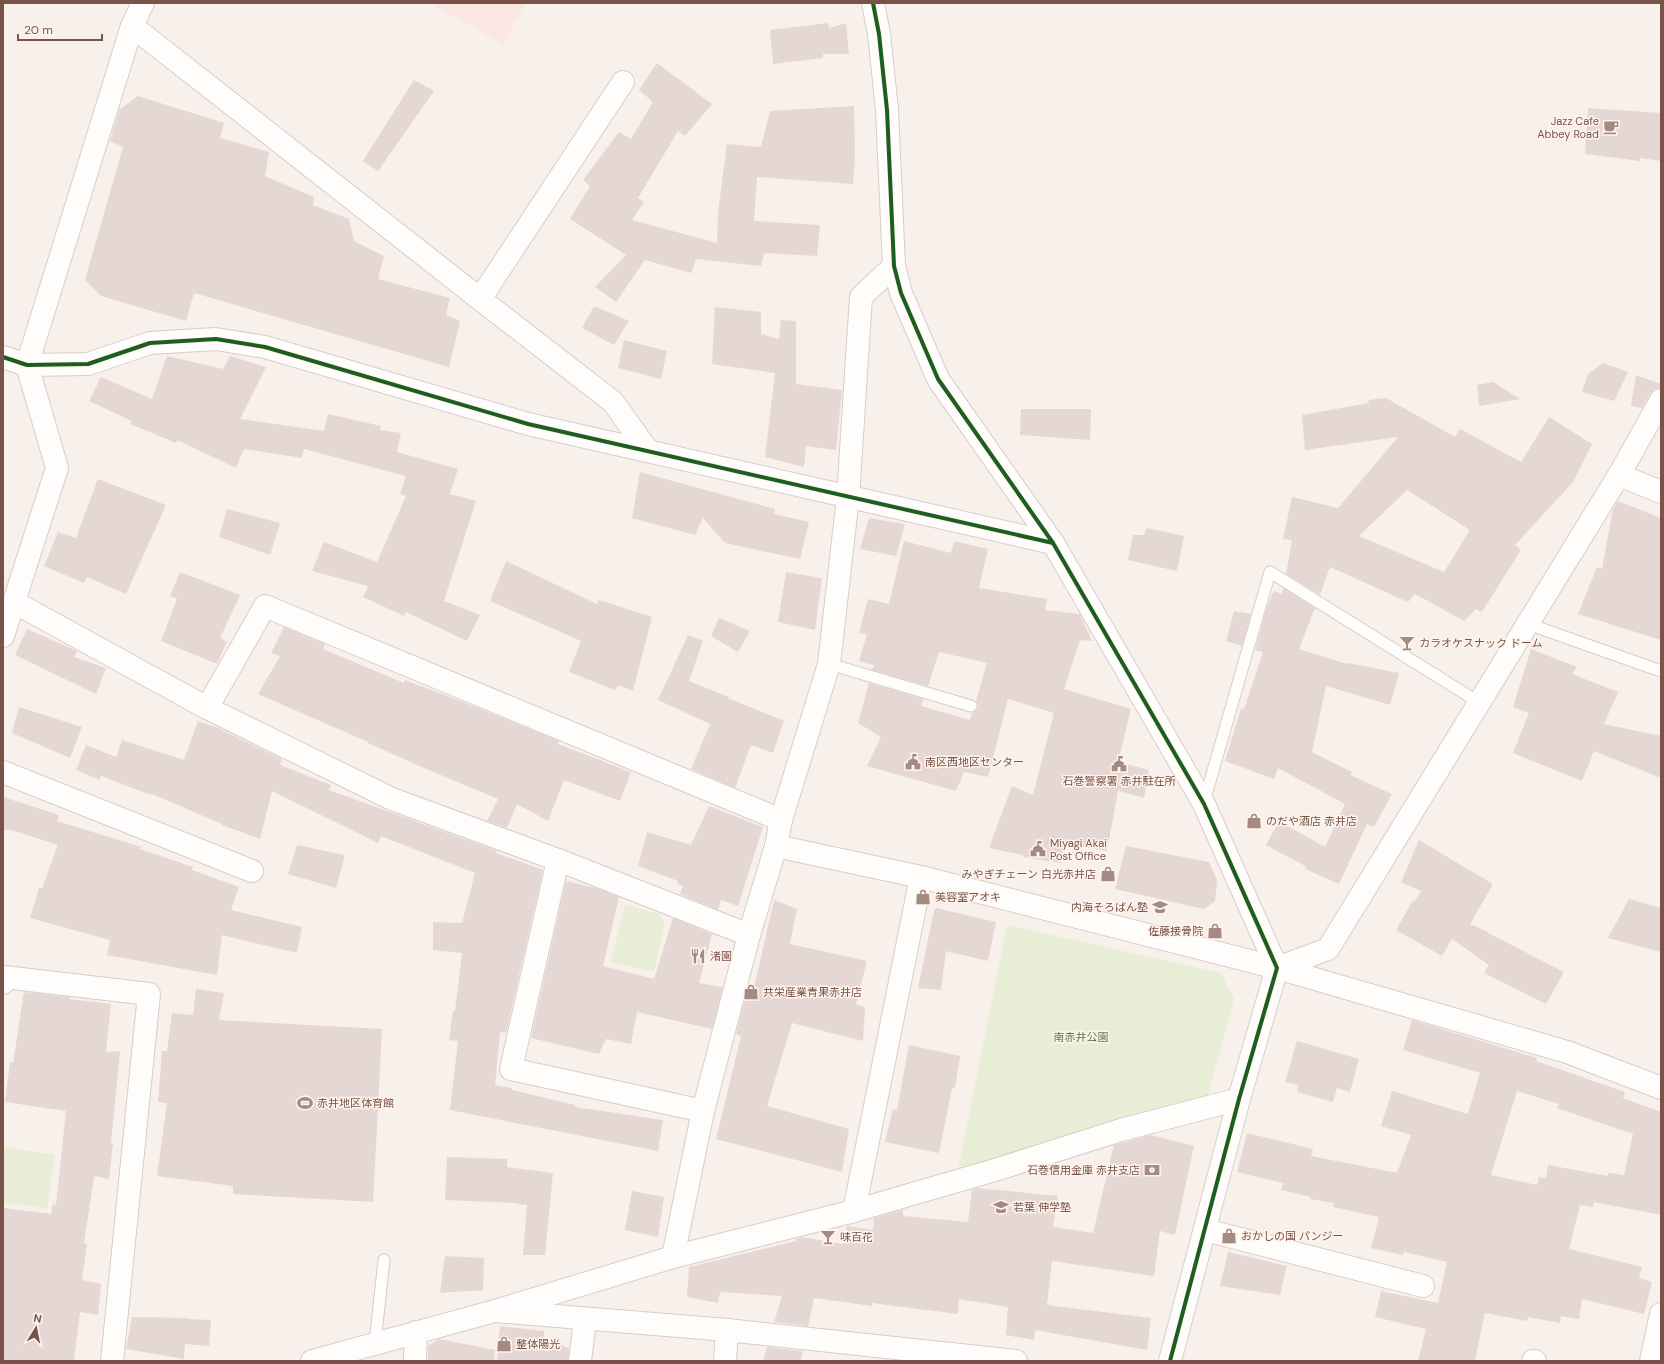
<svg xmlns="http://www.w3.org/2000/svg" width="1664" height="1364" font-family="'DM Sans','Noto Sans JP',sans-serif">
	<rect width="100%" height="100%" fill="#f8f1eb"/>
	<path fill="#fbe7e1" d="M429 3H526L503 44Z"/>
	<g fill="#e8eed5">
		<path d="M625 905 660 914 665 924 654 972 611 962Z"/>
		<path d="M1007 925 1221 973 1234 999 1207 1098 958 1170Z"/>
		<path d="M3 1147 55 1155 47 1209 3 1202Z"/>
	</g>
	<g fill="#e5d7d3" fill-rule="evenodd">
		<path d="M828 23 829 28 846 23 849 54H823V58L773 64 770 30Z"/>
		<path d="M657 63 712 104 685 136 678 131 638 198 644 202 632 220 717 243 718 213 727 144 761 147 770 111 854 106 855 159 853 184 757 177 754 221 820 225 817 256 764 253 761 266 696 259 691 273 645 260 616 302 595 287 626 255 570 219 590 186 583 180 619 132 631 139 653 102 639 90Z"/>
		<path d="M414 80 434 91 378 171 363 161Z"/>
		<path d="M138 96 224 123 220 138 269 152 265 176 314 197 313 205 349 219 354 241 384 256 378 279 450 298 446 315 460 321 449 367 194 293 186 321 101 296 85 280 123 147 110 141 119 110Z"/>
		<path d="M1588 108 1661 113V161L1640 158V161L1585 154Z"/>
		<path d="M594 306 629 321 614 345 582 328Z"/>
		<path d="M715 307 761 312V334L779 339 781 320 796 321V384L842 390 836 450 806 446 804 467 765 457 775 373 712 364Z"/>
		<path d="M624 340 667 351 661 379 618 368Z"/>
		<path d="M167 356 223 369 230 356 266 367 240 419 324 431 328 414 381 426 380 430 401 433 397 452 458 469 450 494 476 501 444 601 480 615 467 641 406 612 404 616 363 597 368 586 312 571 324 542 377 562 406 496 400 494 406 476 304 449 302 458 244 449 236 468 177 440 176 443 130 424 132 421 89 401 101 377 152 399Z"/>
		<path d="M1603 363 1628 372 1614 401 1582 392 1588 374Z"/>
		<path d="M1636 375 1661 384V388L1655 389 1650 394 1642 408 1631 406Z"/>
		<path d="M1493 382 1520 399 1479 406 1477 385Z"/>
		<path d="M1386 398 1455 437 1460 429 1521 462 1549 417 1592 444 1573 482 1515 545 1521 550 1482 612 1476 609 1464 621 1415 594 1408 602 1330 567 1320 595 1286 574 1292 540 1283 539 1292 497 1338 508 1398 437 1305 450 1302 415 1369 403 1368 400ZM1407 490 1470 530 1444 572 1359 536Z"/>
		<path d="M1021 409H1091L1090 440 1020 435Z"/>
		<path d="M640 472 775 509 774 514 809 522 800 559 725 543 703 518 695 535 632 518Z"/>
		<path d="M98 479 166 505 126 594 87 577 84 583 44 566 58 532 76 538Z"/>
		<path d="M1618 501 1661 518V640L1578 614 1597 567 1602 569 1613 509Z"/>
		<path d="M227 509 280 523 270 555 219 537Z"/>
		<path d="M869 518 905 524 896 556 860 549Z"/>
		<path d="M1147 528 1184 536 1177 571 1128 560 1133 535H1144Z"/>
		<path d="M904 541 951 553 954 541 988 549 979 588 1047 599 1045 610 1080 614 1092 641 1080 640 1064 689 1131 709 1118 762 1149 770 1144 798 1118 791 1107 851 1064 844 1061 863 1023 857V855L989 848 1012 786 1033 795 1054 713 1008 699 988 777 964 772 956 791 867 766 881 737 858 723 869 683 923 699 921 706 970 720 972 713 978 708V704L976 701 987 663 939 652 928 686 872 670 874 665 859 661 867 634 859 633 868 599 889 604Z"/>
		<path d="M506 561 597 604 599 600 652 617 633 691 618 685 615 690 569 672 581 641 490 601Z"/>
		<path d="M180 572 240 595 220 638 227 642 217 664 161 641 177 599 170 596Z"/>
		<path d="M786 572 822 578 815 630 778 622Z"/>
		<path d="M1283 588 1315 608 1299 649 1347 664 1348 663 1399 673 1390 705 1326 686 1312 752 1352 772 1350 775 1392 794 1374 827 1367 824 1339 884 1305 869 1307 867 1266 845 1279 821 1325 847 1345 804 1278 768 1274 779 1225 761 1241 708 1244 709 1263 652 1255 650 1267 607 1274 591 1282 594Z"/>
		<path d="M1234 611 1251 614 1242 646 1226 641Z"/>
		<path d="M719 618 750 631 738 652 711 636Z"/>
		<path d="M284 627 325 644 323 649 404 683 405 680 458 700 559 741 558 744 631 772 620 801 564 780 548 821 517 804 507 828 487 821 498 799 417 765 368 743V742L258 694 280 656 271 653Z"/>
		<path d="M27 629 77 651 74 657 106 668 96 694 15 655Z"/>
		<path d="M688 635 703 641 689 681 729 697 728 698 784 721 773 753 751 745 735 788 691 769 710 724 658 700Z"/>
		<path d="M1531 649 1577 667 1572 674 1618 692 1604 724 1661 736V778L1594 751 1582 781 1513 753 1529 713 1513 707Z"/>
		<path d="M19 707 82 727 70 758 12 733Z"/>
		<path d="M198 721 218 728 282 759 280 765 331 785 329 790 497 851 496 853 543 870 506 1033 500 1032 495 1085 512 1088V1090L575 1105V1107L663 1120 658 1151 450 1110 458 1041 449 1040 453 1011H455L462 953 433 950V922L462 923 475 873 381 836 378 843 272 791 260 839 222 825V824L152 794 151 795 101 776 100 780 76 770 86 745 116 757 122 740 184 760Z"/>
		<path d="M3 797 59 815 57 821 141 847 140 849 193 867 192 870 239 887 231 910 302 927 297 953 222 935 217 975 107 955 110 940 30 918 39 888H42L58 845 12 830H3Z"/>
		<path d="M709 806 763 827 738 906 721 900 718 910 680 894 683 886 677 884 678 881 638 866 647 832 691 845Z"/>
		<path d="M1419 840 1493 884 1470 924 1488 932V933L1564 972 1546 1004 1484 973 1489 965 1452 939 1442 956 1396 930 1413 900 1415 901 1421 891 1401 882Z"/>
		<path d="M297 845 345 855 336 888 288 874Z"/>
		<path d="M1126 846 1209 862 1217 880 1215 901 1204 909 1115 889Z"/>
		<path d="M566 881 596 888 619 897 603 966 654 979 673 918 712 934 699 983 723 987 712 1029 637 1012 631 1044 606 1039 599 1054 531 1038Z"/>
		<path d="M1629 899 1661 908V952L1608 938Z"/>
		<path d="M774 900 797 909 790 944 867 961 856 1004 865 1007 863 1041 792 1023 767 1106 849 1129 842 1172 716 1139 741 1036 736 1034 747 991 753 992Z"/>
		<path d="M936 908 996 922 988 961 946 951 941 990 918 988 934 911Z"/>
		<path d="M196 989 224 993 219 1020 382 1029 373 1202 233 1194V1186L157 1176 167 1103 158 1102 162 1051H167L172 1013 193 1015Z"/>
		<path d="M24 992 70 997 69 999 111 1004 106 1052 120 1051 111 1144H113L109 1179 94 1176 84 1243 87 1244 82 1280 101 1284 98 1315 80 1312 74 1361H3V1208L51 1214 53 1204 56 1205 66 1111 5 1102 10 1062 13 1063Z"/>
		<path d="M1412 1020 1537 1058 1536 1061 1625 1092 1623 1098 1661 1112V1215L1594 1202 1593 1207 1580 1205 1569 1249 1642 1267 1639 1278 1652 1282 1644 1314 1582 1299 1579 1319 1561 1316 1560 1323 1528 1317 1527 1321 1485 1313 1475 1361H1418L1426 1329 1375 1317 1381 1291 1438 1303 1447 1262 1404 1252 1403 1255 1371 1248 1379 1217 1333 1207 1334 1203 1310 1199 1311 1197 1281 1190 1283 1183 1237 1172 1247 1133 1313 1149 1311 1156 1397 1173 1411 1135 1381 1126 1392 1091 1468 1114 1480 1073 1403 1050ZM1517 1091 1559 1104 1557 1108 1633 1134 1624 1175 1608 1173V1176L1548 1165 1546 1178 1539 1177 1537 1185 1491 1175Z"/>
		<path d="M1297 1041 1359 1059 1350 1092 1337 1088 1333 1102 1297 1092 1298 1085 1285 1082Z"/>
		<path d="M909 1045 960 1056 955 1089 952 1088 939 1153 885 1142 893 1109 897 1110Z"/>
		<path d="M1150 1135 1194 1146 1175 1235 1160 1231 1154 1276 1052 1261 1047 1305 1151 1318 1147 1350 1035 1330 1034 1340 1006 1335 1008 1307 959 1299 958 1314 872 1303V1306L814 1298 808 1326 774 1322 782 1296 720 1292 718 1303 687 1297 689 1267 796 1241V1239L801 1237 844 1244 847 1226 873 1230 874 1218 903 1210V1216L968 1222 972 1190 977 1188 1058 1196 1053 1227 1093 1233 1114 1145Z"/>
		<path d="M447 1157 507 1159V1167L553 1173 545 1255H523L527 1205 518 1204V1203L445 1200Z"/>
		<path d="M632 1191 664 1197 658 1237 625 1230Z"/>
		<path d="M1228 1252 1287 1266 1280 1295 1220 1286Z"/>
		<path d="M445 1256 484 1258 483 1290 440 1293Z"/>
		<path d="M132 1317 187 1318V1319L211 1320 209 1346 185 1344 184 1359 126 1349Z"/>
		<path d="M500 1326 544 1331V1339L569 1348 568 1361H497Z"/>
		<path d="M439 1339 495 1350 494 1361H428V1346Z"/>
		<path d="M767 1347 803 1351 801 1361H763Z"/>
	</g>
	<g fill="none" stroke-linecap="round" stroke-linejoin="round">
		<defs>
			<g id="lane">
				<path d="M1528 624 1661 671"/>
				<path d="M829 664 971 706"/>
				<path d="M1204 802 1270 572 1480 703"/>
				<path d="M375 1343 384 1260"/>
			</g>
			<g id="street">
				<path d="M132 26 480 299 613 402 648 451"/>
				<path d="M480 299 623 82"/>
				<path d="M3 357 27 365 88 364 150 343 216 339 265 347 528 424 1053 543"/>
				<path d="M1619 475 1661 492"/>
				<path d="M14 602 207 708 392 799 558 860 749 935"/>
				<path d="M3 636 57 468 27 365 132 26 143 3"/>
				<path d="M207 708 265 606 781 820"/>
				<path d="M3 772 252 871"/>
				<path d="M558 860 511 1069 703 1111"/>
				<path d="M1277 968 1328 949 1619 475 1661 400"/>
				<path d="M3 983 4 977 149 994 112 1361"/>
				<path d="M854 1211 921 877"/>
				<path d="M1205 1230 1423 1286"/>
				<path d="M673 1257 703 1111 749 935 776 846 781 820 829 664 848 497 861 297 894 266"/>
				<path d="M495 1311 727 1330 1016 1361"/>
				<path d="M415 1361 416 1332"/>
				<path d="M580 1361 585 1319"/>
				<path d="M725 1361 727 1330"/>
				<path d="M1533 1361H1535"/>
				<path d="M1651 1361 1661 1314"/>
			</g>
			<g id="secondary">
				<path d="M873 3 879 34 887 110 894 266 901 293 938 379 1053 543 1204 804 1277 968 1239 1099 1170 1361"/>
				<path d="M776 846 921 877 1277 968 1567 1052 1661 1088"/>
				<path d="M312 1361 495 1311 673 1257 854 1211 995 1170 1121 1130 1239 1099"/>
			</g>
		</defs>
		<use href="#lane" stroke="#d7ccc8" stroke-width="13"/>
		<use href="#street" stroke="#d7ccc8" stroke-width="24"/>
		<use href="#secondary" stroke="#d8ccc8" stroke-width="24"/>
		<use href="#lane" stroke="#fefdfc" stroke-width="11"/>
		<use href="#street" stroke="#fefdfc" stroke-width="22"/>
		<use href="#secondary" stroke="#fefdfc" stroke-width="22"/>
		<defs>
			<g id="cycleway">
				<path d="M873 3 879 34 887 110 894 266 901 293 938 379 1053 543 1204 804 1277 968 1239 1099 1170 1361"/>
				<path d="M3 357 27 365 88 364 150 343 216 339 265 347 528 424 1053 543"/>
			</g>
		</defs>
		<use href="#cycleway" stroke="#fff5ed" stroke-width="6"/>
		<use href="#cycleway" stroke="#1b5e20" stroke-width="4"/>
	</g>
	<defs>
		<symbol id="cafe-bare" viewBox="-9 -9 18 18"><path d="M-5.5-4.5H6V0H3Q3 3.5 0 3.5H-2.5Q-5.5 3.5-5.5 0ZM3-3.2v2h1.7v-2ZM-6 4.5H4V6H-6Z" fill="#a58a82" stroke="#fff5ed" stroke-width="2.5" paint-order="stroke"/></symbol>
		<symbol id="bar-bare" viewBox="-9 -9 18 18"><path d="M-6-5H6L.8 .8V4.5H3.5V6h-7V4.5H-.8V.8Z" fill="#a58a82" stroke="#fff5ed" stroke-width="2.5" paint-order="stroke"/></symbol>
		<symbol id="civic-bare" viewBox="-9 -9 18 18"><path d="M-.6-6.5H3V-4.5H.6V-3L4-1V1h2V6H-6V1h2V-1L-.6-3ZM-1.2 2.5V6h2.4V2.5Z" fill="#a58a82" stroke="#fff5ed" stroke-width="2.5" paint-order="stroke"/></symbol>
		<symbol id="shop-bare" viewBox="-9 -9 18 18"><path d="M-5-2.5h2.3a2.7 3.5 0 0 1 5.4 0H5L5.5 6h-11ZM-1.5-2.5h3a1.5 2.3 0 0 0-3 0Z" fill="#a58a82" stroke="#fff5ed" stroke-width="2.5" paint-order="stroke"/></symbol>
		<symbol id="school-bare" viewBox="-9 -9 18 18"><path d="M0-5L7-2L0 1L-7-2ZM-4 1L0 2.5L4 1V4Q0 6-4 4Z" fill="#a58a82" stroke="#fff5ed" stroke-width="2.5" paint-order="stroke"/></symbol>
		<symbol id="restaurant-bare" viewBox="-9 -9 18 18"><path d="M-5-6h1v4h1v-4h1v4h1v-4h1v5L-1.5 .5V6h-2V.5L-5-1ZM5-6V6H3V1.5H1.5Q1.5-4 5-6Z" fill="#a58a82" stroke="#fff5ed" stroke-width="2.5" paint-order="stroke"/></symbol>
		<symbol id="stadium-bare" viewBox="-9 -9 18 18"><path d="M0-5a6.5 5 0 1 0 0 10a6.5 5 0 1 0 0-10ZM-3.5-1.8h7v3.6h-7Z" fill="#a58a82" stroke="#fff5ed" stroke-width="2.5" paint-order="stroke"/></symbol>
		<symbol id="bank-bare" viewBox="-9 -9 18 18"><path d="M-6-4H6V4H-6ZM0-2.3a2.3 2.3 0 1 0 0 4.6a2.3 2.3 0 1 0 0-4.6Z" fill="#a58a82" stroke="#fff5ed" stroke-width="2.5" paint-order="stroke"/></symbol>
	</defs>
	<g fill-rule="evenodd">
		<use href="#cafe-bare" x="1600" y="116" width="22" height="22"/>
		<use href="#bar-bare" x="1396" y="632" width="22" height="22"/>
		<use href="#civic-bare" x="902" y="751" width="22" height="22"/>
		<use href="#civic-bare" x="1108" y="753" width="22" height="22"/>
		<use href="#shop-bare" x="1243" y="810" width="22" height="22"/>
		<use href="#civic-bare" x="1027" y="838" width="22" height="22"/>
		<use href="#shop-bare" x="1097" y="863" width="22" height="22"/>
		<use href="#shop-bare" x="912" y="886" width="22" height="22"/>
		<use href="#school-bare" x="1149" y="896" width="22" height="22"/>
		<use href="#shop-bare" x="1204" y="920" width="22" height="22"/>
		<use href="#restaurant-bare" x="687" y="945" width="22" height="22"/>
		<use href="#shop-bare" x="740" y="981" width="22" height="22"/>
		<use href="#stadium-bare" x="294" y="1092" width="22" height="22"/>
		<use href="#bank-bare" x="1141" y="1159" width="22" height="22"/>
		<use href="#school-bare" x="990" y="1196" width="22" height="22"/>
		<use href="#shop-bare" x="1218" y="1225" width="22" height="22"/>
		<use href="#bar-bare" x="817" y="1226" width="22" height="22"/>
		<use href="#shop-bare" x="493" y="1333" width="22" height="22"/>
	</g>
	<g text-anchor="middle" stroke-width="3" stroke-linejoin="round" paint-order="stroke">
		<g font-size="11" fill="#795249" stroke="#fff5ed" text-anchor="start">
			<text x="1599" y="125" text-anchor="end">Jazz Cafe<tspan x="1599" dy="13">Abbey Road</tspan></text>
			<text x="1419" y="647">カラオケスナック ドーム</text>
			<text x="925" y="766">南区西地区センター</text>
			<text x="1119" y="785" text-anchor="middle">石巻警察署 赤井駐在所</text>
			<text x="1266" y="825">のだや酒店 赤井店</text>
			<text x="1050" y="847">Miyagi Akai<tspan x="1050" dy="13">Post Office</tspan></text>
			<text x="1096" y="878" text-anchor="end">みやぎチェーン 白光赤井店</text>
			<text x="935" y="901">美容室アオキ</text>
			<text x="1148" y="911" text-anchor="end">内海そろばん塾</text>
			<text x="1203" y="935" text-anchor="end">佐藤接骨院</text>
			<text x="710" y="960">渚園</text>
			<text x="763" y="996">共栄産業青果赤井店</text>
			<text x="317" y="1107">赤井地区体育館</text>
			<text x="1140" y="1174" text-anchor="end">石巻信用金庫 赤井支店</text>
			<text x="1013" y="1211">若葉 伸学塾</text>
			<text x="1241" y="1240">おかしの国 パンジー</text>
			<text x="840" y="1241">味百花</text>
			<text x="516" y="1348">整体陽光</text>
		</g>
		<g font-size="11" fill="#58793d" stroke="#fff5ed">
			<text x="1081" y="1041">南赤井公園</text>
		</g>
	</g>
	<rect width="1664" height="1364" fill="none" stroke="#795249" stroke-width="8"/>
	<g transform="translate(36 1328) rotate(10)" stroke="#fff5ed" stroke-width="3" paint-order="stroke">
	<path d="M0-3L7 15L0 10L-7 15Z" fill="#795249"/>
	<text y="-6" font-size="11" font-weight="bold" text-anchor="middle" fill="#795249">N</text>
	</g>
	<path d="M18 34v6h84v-6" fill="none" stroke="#795249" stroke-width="2"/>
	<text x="24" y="34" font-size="12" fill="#795249" stroke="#fff5ed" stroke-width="3" paint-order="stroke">20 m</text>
</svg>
